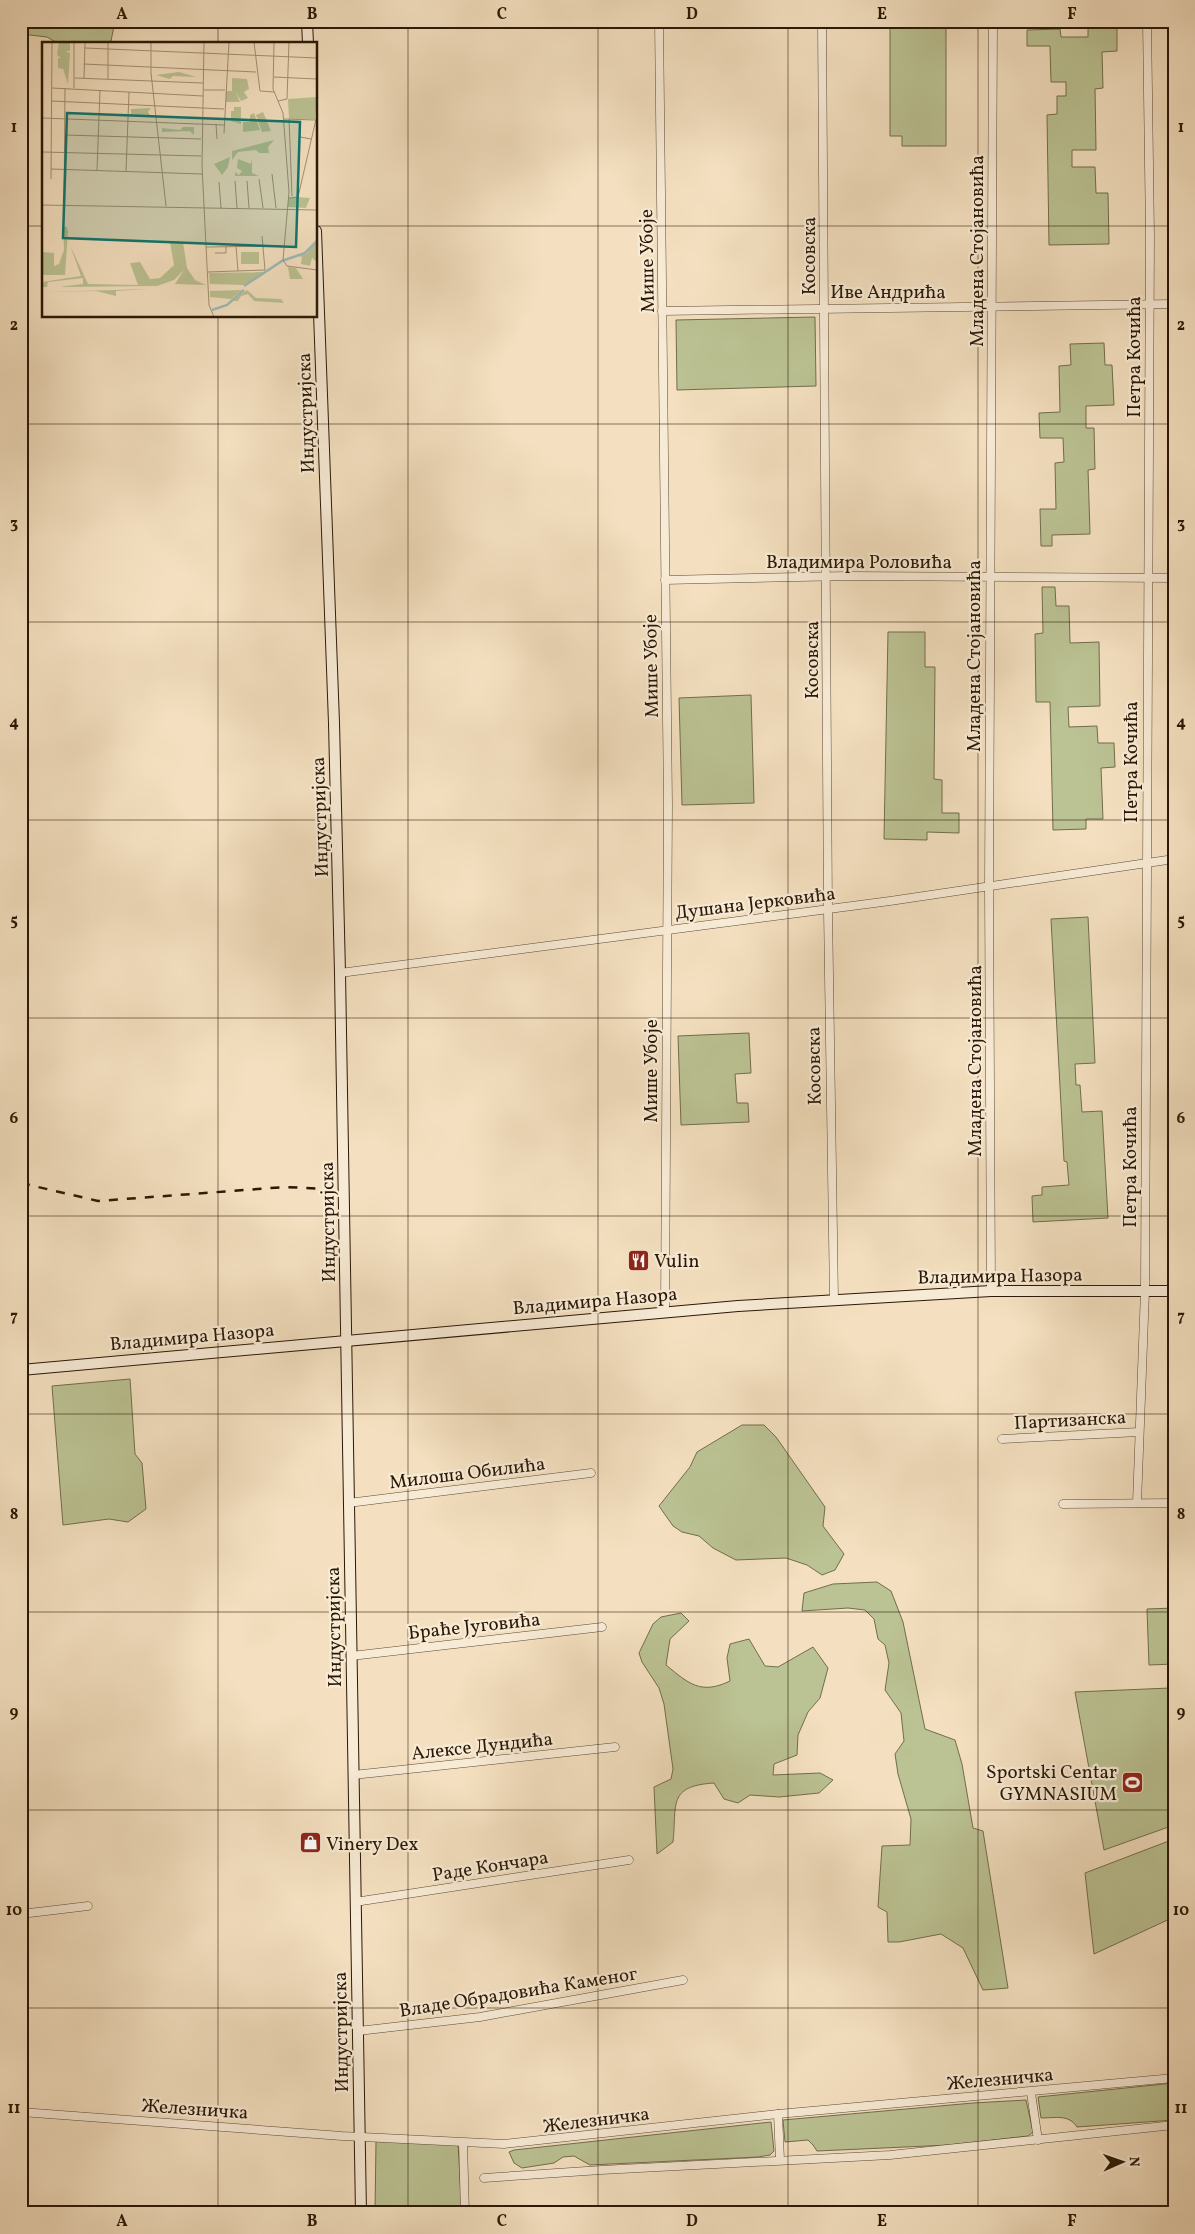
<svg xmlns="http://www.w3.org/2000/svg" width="1195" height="2234" font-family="Vollkorn,serif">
	<rect width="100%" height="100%" fill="#f4e0c0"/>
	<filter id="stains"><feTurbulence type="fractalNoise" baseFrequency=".004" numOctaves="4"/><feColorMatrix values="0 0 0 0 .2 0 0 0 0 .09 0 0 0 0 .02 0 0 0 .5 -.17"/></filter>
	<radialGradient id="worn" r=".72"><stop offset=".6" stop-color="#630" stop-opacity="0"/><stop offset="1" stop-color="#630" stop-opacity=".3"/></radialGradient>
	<g fill="#bbc293" stroke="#726d4c">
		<path d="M21 21H115L111 41 95 44H59L47 37 21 34Z"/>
		<path d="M890 21H946V146H902V136H890Z"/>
		<path d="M1088 22H1117V51L1102 52 1103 88 1095 89 1096 150H1072V167H1095L1096 193H1108L1109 244 1049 245 1047 115 1057 114V96H1066V82H1051L1050 46H1027V30L1060 29 1061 37H1088Z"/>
		<path d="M815 317 816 386 677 390 676 320Z"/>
		<path d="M1104 343 1105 365H1112L1114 405 1086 406V428H1094L1095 469 1088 470 1090 534 1052 535V546H1041L1040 509H1056L1055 463 1064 462 1063 438H1040L1039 413 1060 412 1059 366 1071 365 1070 344Z"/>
		<path d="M1042 587H1055L1056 606H1069L1070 643 1099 642 1100 706 1068 707 1069 727 1097 726 1098 743H1114L1115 767 1101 768 1103 819H1086V829L1053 830 1050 702H1036L1035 634 1043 633Z"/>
		<path d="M888 632H925V667H935L934 779 942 780V813H959V833L927 832V840L884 839Z"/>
		<path d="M751 695 754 803 682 805 679 698Z"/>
		<path d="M1088 917 1095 1063 1075 1064 1076 1085H1080L1082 1112 1102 1111 1108 1218 1033 1222 1032 1196 1042 1195V1187L1069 1185 1067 1162 1064 1161 1051 919Z"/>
		<path d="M749 1033 751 1073 735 1074 737 1103H748L749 1122 681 1125 678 1036Z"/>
		<path d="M130 1379 135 1454 142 1463 146 1509 128 1522 109 1519 63 1525 52 1386Z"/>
		<path d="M742 1425H764L776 1437 825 1507 823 1526 844 1554 835 1570 822 1575 807 1565 786 1558 736 1560 713 1548 699 1536 682 1532 673 1526 659 1506 690 1467 697 1452Z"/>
		<path d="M877 1582 891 1591 903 1622 925 1729 955 1740 962 1764 973 1828 983 1831 1008 1988 983 1990 963 1948 941 1934 899 1942H888L887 1912 878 1907 882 1846 910 1845 911 1819 898 1774 895 1754 904 1741 901 1713 885 1690 889 1663 885 1645 878 1639 874 1619 865 1610 848 1608 802 1611 804 1593 833 1584Z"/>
		<path d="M1174 1608V1664L1149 1665 1147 1609Z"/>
		<path d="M681 1613 689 1621 670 1639 666 1665C689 1684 701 1695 730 1681L727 1658 730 1644 749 1639 765 1666 778 1667 813 1647 828 1668 820 1698 808 1712 798 1735 797 1755 774 1764 773 1775 820 1773 833 1780 819 1793 779 1797 750 1795 738 1803 724 1799 714 1783C667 1786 677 1805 673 1842L657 1854 654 1787 671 1779 673 1769 664 1704 659 1688 642 1662 639 1653 653 1624 661 1617Z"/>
		<path d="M1170 1688 1174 1740V1825L1104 1850 1075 1692Z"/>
		<path d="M1174 1839V1917L1094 1954 1085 1873Z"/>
		<path d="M1174 2083V2120L1077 2127C1069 2114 1055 2118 1041 2118L1038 2097Z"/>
		<path d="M1026 2100 1033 2132 1028 2136 949 2145 817 2151 813 2145 808 2140 785 2142 783 2120 973 2103Z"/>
		<path d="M771 2122 774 2151 770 2155 758 2157 590 2165 574 2156 563 2157 554 2163 522 2168 514 2163 509 2152 514 2150Z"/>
		<path d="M376 2141 458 2144 462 2213H375Z"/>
	</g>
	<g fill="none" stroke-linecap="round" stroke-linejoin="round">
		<defs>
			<g id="street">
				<path d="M659 21 668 804 665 1311"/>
				<path d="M822 21 828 910 834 1300"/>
				<path d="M662 311 1174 304"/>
				<path d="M665 580 847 576 1174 578"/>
				<path d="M340 973 890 901 1174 859"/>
				<path d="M991 1291 989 887 993 21"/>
				<path d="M1002 1439 1139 1432"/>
				<path d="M348 1503 591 1473"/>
				<path d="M1137 1503 1145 1291 1150 236 1147 21"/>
				<path d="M1063 1504 1174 1503"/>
				<path d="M351 1656 602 1627"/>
				<path d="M353 1775 615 1747"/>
				<path d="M355 1902 629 1860"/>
				<path d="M21 1914 88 1906"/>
				<path d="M358 2031 480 2017 683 1980"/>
				<path d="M1031 2093 1038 2140"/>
				<path d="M21 2112 342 2136 504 2144 778 2114 1174 2078"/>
				<path d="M778 2114 780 2160"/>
				<path d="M463 2144 465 2213"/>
				<path d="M484 2178 601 2170 890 2155 1174 2125"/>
			</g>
			<g id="secondary">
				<path d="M307 21 308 44"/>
				<path d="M316 231 334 723 340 973 361 2213"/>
				<path d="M21 1370 738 1306 991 1291H1174"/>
			</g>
		</defs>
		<use href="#street" stroke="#5c4a34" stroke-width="9"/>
		<use href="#secondary" stroke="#2a1805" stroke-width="12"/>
		<use href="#street" stroke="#f8ebd6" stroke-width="8"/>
		<use href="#secondary" stroke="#f8ebd6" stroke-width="10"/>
		<path stroke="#2a1805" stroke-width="2.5" stroke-dasharray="9 9" stroke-linecap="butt" d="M21 1183 98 1201 285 1187 325 1189"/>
	</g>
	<path fill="none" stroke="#2a1805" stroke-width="1" stroke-opacity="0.55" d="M218 21V44M408 21V2213M598 21V2213M788 21V2213M978 21V2213M21 226H44M316 226H1174M218 316V2213M21 424H1174M21 622H1174M21 820H1174M21 1018H1174M21 1216H1174M21 1414H1174M21 1612H1174M21 1810H1174M21 2008H1174"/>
	<defs>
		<symbol id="restaurant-square" viewBox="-11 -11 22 22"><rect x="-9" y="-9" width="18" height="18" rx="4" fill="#8f2418" stroke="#f8ebd6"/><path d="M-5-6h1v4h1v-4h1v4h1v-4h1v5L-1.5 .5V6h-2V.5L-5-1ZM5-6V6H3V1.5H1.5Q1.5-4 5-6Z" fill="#fff"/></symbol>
		<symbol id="stadium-square" viewBox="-11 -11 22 22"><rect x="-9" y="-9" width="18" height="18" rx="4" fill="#8f2418" stroke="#f8ebd6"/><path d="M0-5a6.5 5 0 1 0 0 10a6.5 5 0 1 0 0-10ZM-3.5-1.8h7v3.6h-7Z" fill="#fff"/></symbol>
		<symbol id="shop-square" viewBox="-11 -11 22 22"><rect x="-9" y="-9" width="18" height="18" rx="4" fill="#8f2418" stroke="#f8ebd6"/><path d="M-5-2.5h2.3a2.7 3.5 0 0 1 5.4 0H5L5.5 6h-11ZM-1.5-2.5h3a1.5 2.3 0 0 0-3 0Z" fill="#fff"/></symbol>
	</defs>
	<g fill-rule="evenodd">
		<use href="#restaurant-square" x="626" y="1248" width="25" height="25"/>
		<use href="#stadium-square" x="1120" y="1770" width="25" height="25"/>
		<use href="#shop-square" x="298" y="1830" width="25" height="25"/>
	</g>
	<g text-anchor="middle" stroke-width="4.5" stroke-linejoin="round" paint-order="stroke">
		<g font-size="19" fill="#2a1805" stroke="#f8ebd6">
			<text transform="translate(976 251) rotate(-90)" y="7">Младена Стојановића</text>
			<text transform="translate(808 256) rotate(-90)" y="7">Косовска</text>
			<text transform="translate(646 261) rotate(-91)" y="7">Мише Убоје</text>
			<text x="888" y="298">Иве Андрића</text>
			<text transform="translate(1133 357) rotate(-90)" y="7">Петра Кочића</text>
			<text transform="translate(305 413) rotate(-92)" y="7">Индустријска</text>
			<text x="859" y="568">Владимира Роловића</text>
			<text transform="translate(973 656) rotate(-90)" y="7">Младена Стојановића</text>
			<text transform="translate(811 660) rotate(-90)" y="7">Косовска</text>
			<text transform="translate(650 666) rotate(-91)" y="7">Мише Убоје</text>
			<text transform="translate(1130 762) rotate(-90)" y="7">Петра Кочића</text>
			<text transform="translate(319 817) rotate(-92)" y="7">Индустријска</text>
			<text transform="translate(755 902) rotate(-7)" y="7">Душана Јерковића</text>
			<text transform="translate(974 1061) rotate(-90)" y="7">Младена Стојановића</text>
			<text transform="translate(813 1066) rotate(-91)" y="7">Косовска</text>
			<text transform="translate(650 1071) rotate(-90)" y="7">Мише Убоје</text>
			<text transform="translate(1129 1167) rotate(-90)" y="7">Петра Кочића</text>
			<text transform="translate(327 1222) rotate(-91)" y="7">Индустријска</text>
			<text transform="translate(1000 1275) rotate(-1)" y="7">Владимира Назора</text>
			<text transform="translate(595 1300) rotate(-5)" y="7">Владимира Назора</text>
			<text transform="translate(192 1336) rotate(-5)" y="7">Владимира Назора</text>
			<text transform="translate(1070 1419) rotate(-3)" y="7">Партизанска</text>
			<text transform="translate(467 1472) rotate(-7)" y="7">Милоша Обилића</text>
			<text transform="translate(474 1625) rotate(-6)" y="7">Браће Југовића</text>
			<text transform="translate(333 1627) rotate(-91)" y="7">Индустријска</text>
			<text transform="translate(482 1745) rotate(-6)" y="7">Алексе Дундића</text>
			<text transform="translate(490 1865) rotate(-9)" y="7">Раде Кончара</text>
			<text transform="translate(518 1991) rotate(-9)" y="7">Владе Обрадовића Каменог</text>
			<text transform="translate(340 2032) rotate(-91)" y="7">Индустријска</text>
			<text transform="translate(1000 2078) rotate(-5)" y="7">Железничка</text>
			<text transform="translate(195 2108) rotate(4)" y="7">Железничка</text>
			<text transform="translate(596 2119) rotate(-7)" y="7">Железничка</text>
		</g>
		<g font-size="19" fill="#2a1805" stroke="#f8ebd6" text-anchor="start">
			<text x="654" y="1267">Vulin</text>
			<text x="1117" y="1778" text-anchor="end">Sportski Centar<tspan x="1117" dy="22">GYMNASIUM</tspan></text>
			<text x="326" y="1850">Vinery Dex</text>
		</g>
	</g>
	<g transform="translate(42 42)">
		<rect width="275" height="275" fill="#f4e0c0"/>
		<path d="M17 0H28V9H23L28 11 26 42 21 27 16 26V16H19L15 13ZM137 30 154 35 131 34 128 37 114 33ZM190 36 205 37 207 47 202 50 206 56 199 59 194 50 198 60H184V49H190ZM275 55 273 77H247L246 57ZM192 65H199V82L189 79V69H192ZM109 66 106 70 109 75 89 73V67ZM221 70 229 89 220 90 214 73ZM212 71 218 88 201 90V80H208V73ZM141 85H152V93L148 89 120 90V86L138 88ZM232 98 226 105 227 111H217L214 108 196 110 190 118V109ZM188 115 186 125 180 133 172 122ZM210 116V131L217 134H193V130L197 133 200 129 195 126 196 117 209 122ZM246 156 256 155 268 156 264 166 246 165ZM21 184 25 185 26 190 23 233H0V210L12 211V224L17 222 22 208ZM128 200H141L145 226 153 238 164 243 133 242 142 228 132 238 115 244 16 245 41 242V236L6 240 5 245H0V240L39 234 28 203 46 242 96 243 88 221 98 220 108 237 118 236 132 223ZM275 200V220L270 216 268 224 259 222 260 215 256 214 264 212ZM199 210H217V222H199ZM246 225 254 226 261 237H248ZM224 230 201 243 168 242 167 231ZM108 247 74 249V254L54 249 0 250ZM200 248 189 257 168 255V249ZM205 248 214 256 239 257 242 261 212 259 206 252 199 254 196 259H191Z" fill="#bbc293"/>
		<path fill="none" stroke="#9dbcb8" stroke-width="2.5" d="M202 244 240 219 263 211 275 199M170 268 185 263 202 248"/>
		<path fill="none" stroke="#a39075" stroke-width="1" d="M109 0V31L124 164M162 0 160 124 167 263 172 275M212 0 218 49 232 50M232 0 231 47 241 71 247 150 241 218 245 224 275 228M43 6 275 16M42 22 214 30M232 35 275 37M33 36 161 41M42 36 43 0M66 37V0M10 46 161 54M32 46V0M162 48H183M10 59 182 67M236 59 245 57 247 0M0 76 182 83M242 77 273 78M247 77 250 154M258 79V95L269 97M174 82 175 97M182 91 187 0M23 93 159 97M1 110 159 114M9 127 160 132M55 128 58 48M84 129 87 50M230 132 234 166M9 137 10 0M217 137 221 166M193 139 195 166M205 139 207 166M177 140 179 166M247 156 256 155 275 73M0 163 275 168M22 164 23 46M194 204 196 229M164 205 241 204M173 211H184V204M166 230 223 228 220 194"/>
		<path fill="#0f766e" fill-opacity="0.15" stroke="#0f766e" stroke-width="2.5" d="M25 71 258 80 254 205 21 196Z"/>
		<rect width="275" height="275" fill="none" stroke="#2a1805" stroke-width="2.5"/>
	</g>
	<rect width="1195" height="2234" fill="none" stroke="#f4e0c0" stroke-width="55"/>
	<g transform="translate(1122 2162) rotate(88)" stroke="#f8ebd6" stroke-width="4" paint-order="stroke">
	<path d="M0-4L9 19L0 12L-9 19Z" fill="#2a1805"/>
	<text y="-8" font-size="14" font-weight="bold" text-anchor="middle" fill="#2a1805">N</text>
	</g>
	<rect x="28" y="28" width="1140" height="2178" fill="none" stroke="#2a1805" stroke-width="2"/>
	<g font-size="16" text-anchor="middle" font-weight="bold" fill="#2a1805">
		<text x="122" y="19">A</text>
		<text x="312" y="19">B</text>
		<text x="502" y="19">C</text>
		<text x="692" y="19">D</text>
		<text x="882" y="19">E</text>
		<text x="1072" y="19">F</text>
		<text x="14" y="132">1</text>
		<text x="1181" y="132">1</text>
		<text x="14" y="330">2</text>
		<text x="1181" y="330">2</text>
		<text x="14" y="528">3</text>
		<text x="1181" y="528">3</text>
		<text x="14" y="727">4</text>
		<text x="1181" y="727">4</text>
		<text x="14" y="925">5</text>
		<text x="1181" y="925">5</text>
		<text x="14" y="1123">6</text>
		<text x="1181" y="1123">6</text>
		<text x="14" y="1321">7</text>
		<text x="1181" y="1321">7</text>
		<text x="14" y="1519">8</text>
		<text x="1181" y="1519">8</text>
		<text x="14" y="1717">9</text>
		<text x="1181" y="1717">9</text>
		<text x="14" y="1915">10</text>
		<text x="1181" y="1915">10</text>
		<text x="14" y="2113">11</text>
		<text x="1181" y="2113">11</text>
		<text x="122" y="2226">A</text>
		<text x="312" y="2226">B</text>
		<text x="502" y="2226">C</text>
		<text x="692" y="2226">D</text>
		<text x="882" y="2226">E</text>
		<text x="1072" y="2226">F</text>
	</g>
	<rect width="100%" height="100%" filter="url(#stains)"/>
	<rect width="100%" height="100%" fill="url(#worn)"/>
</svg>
